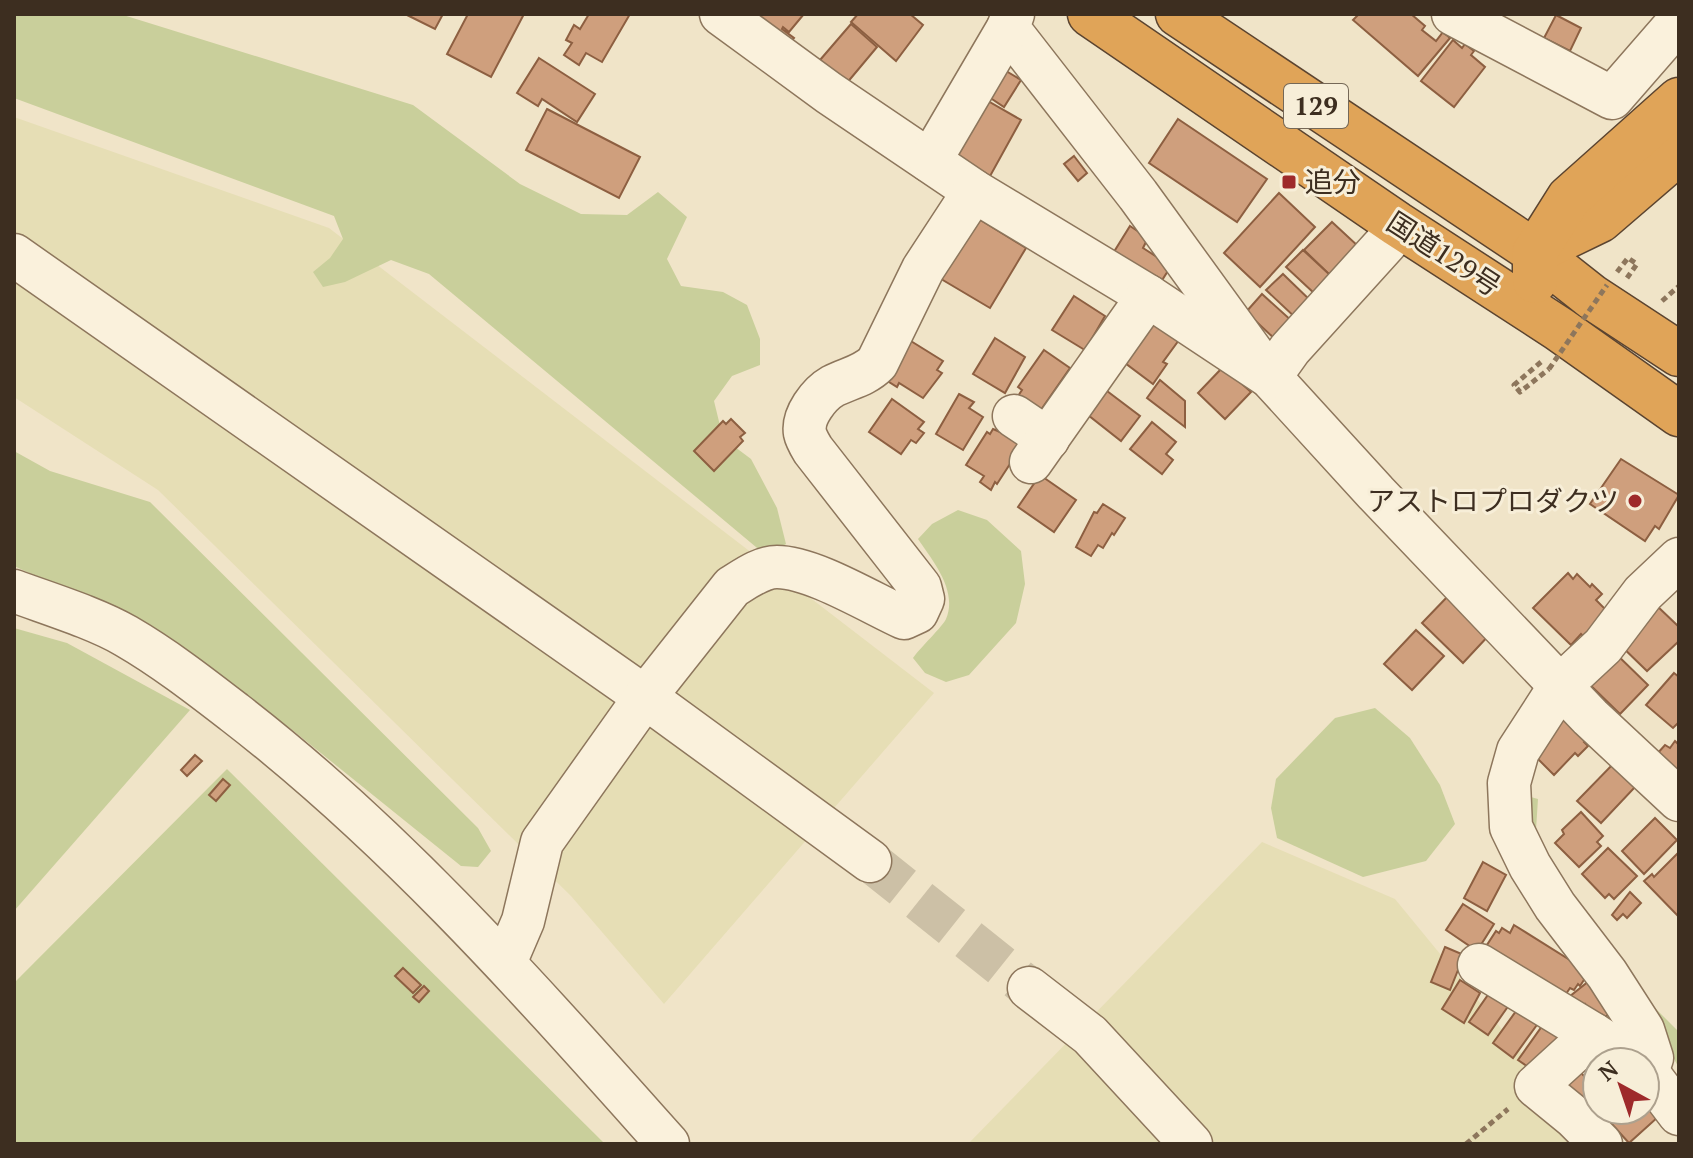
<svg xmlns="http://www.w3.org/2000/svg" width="1693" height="1158" font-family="'PT Serif','Noto Sans JP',serif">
	<rect width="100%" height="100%" fill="#f0e4c8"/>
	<g fill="#e6deb5">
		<path d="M14 117 329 228 934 693 664 1004 571 896 158 490 14 397Z"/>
		<path d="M1262 842 1395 899 1596 1144H968Z"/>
	</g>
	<g fill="#c9cf9b">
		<path d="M14 14H120L413 105 520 184 581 214 627 215 658 192 687 217 667 259 681 286 723 292 747 305 760 339V365L732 376 714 401 723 438 751 459 777 508 786 544 768 557 429 274 391 260 345 282 323 287 313 272 330 258 343 239 334 216 14 98Z"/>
		<path d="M14 451 50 471 150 502 478 828 491 851 478 867 461 866 291 729 119 614 14 566Z"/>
		<path d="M958 510 987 520 1021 551 1025 584 1016 623 969 675 946 682 925 673 913 658C919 649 944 625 946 619 958 591 933 561 918 539L932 524Z"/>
		<path d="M14 628 67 643 190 710 14 911Z"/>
		<path d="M1375 708 1410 738 1440 785 1455 824 1426 861 1363 877 1277 838 1271 808 1276 779 1335 718Z"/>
		<path d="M227 769 605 1144H14V983Z"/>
		<path d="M1527 796 1538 799 1535 845 1560 898 1652 1005 1679 1032V1068L1646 1008 1554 898 1528 849Z"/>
	</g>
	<g fill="#cf9f7d" stroke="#8d5f41" stroke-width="2">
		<path d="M405 14H443L435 29Z"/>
		<path d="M468 14H524L491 77 447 54Z"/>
		<path d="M589 14H630L602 62 586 53 579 65 564 55 572 43 566 40 574 25 580 29Z"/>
		<path d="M751 14H804L789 32 783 27 782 29 794 38 789 44Z"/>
		<path d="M858 14H910L923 25 896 61 851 22Z"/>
		<path d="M1359 14H1411L1425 26 1422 30 1436 41 1443 32 1450 38 1418 76 1353 20Z"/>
		<path d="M1556 15 1581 28 1570 51 1544 38Z"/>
		<path d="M851 24 877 47 841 90 814 67Z"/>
		<path d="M1453 40 1462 48 1465 44 1474 51 1471 55 1485 67 1454 107 1421 81Z"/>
		<path d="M539 58 595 94 577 122 542 99 538 106 517 93Z"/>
		<path d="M996 65 1021 80 1004 107 980 91Z"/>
		<path d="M981 97 1021 120 989 178 948 156Z"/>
		<path d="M547 109 640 157 619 198 526 150Z"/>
		<path d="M1178 119 1267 179 1237 222 1149 163Z"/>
		<path d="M1074 156 1087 173 1078 181 1064 164Z"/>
		<path d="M1279 193 1315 227 1260 287 1224 253Z"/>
		<path d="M974 216 1026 248 990 308 931 273Z"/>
		<path d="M1332 222 1359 247 1331 276 1304 250Z"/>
		<path d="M1130 226 1148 238 1143 248 1171 266 1159 285 1112 255Z"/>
		<path d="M1303 250 1331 276 1315 294 1286 267Z"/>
		<path d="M1283 274 1313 303 1298 320 1266 290Z"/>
		<path d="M1262 294 1293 322 1276 340 1246 312Z"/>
		<path d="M1074 296 1105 316 1090 342 1093 344 1088 352 1052 330Z"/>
		<path d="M1152 319 1179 340 1163 362 1167 364 1153 384 1121 360Z"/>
		<path d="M906 338 943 361 937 370 942 373 923 398 899 383 897 387 875 373Z"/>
		<path d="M995 338 1025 357 1005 393 973 374Z"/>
		<path d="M1044 350 1070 368 1036 417 1014 402 1022 390 1018 387Z"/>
		<path d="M1223 367 1251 392 1225 419 1198 393Z"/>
		<path d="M1160 380 1185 401V427L1147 398Z"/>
		<path d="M1107 391 1140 416 1121 441 1088 415Z"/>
		<path d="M959 394 974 402 969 408 983 417 963 450 936 434Z"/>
		<path d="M892 399 924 422 918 429 924 433 916 443 911 440 901 454 869 432Z"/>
		<path d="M731 419 745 433 740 437 743 441 714 471 694 451 723 421 726 424Z"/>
		<path d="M1152 422 1176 442 1166 454 1173 460 1162 474 1130 449Z"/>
		<path d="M993 429 1019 440V450L997 484 995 482 991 490 980 482 984 476 966 465 987 432 990 434Z"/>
		<path d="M1621 459 1679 495 1659 529 1655 526 1645 541 1590 504Z"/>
		<path d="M1040 475 1076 500 1054 532 1018 507Z"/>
		<path d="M1103 504 1125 518 1114 535 1112 533 1103 548 1098 545 1091 556 1076 547 1094 512 1097 513Z"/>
		<path d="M1568 573 1573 579 1577 574 1590 587 1592 584 1602 594 1596 600 1607 611 1585 638 1581 634 1571 645 1533 608Z"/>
		<path d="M1450 594 1491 633 1463 663 1422 623Z"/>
		<path d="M1655 604 1679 627V641L1647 671 1615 640Z"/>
		<path d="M1416 630 1444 656 1412 690 1384 664Z"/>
		<path d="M1611 649 1648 685 1620 714 1583 678Z"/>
		<path d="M1674 673 1679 677V722L1673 728 1646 705Z"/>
		<path d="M1574 709 1596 731 1584 742 1588 746 1578 756 1575 753 1554 775 1532 753Z"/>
		<path d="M1675 741 1679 745V772L1657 754 1665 745 1670 748Z"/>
		<path d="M195 755 202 761 187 776 181 770Z"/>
		<path d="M1616 761 1636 786 1601 823 1577 801Z"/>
		<path d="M223 779 230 785 216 801 209 795Z"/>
		<path d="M1581 812 1603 836 1597 842 1601 846 1579 867 1555 843 1564 834 1562 830Z"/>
		<path d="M1655 818 1677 840 1644 874 1622 851Z"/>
		<path d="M1608 848 1637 876 1614 899 1609 894 1605 898 1582 874Z"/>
		<path d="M1679 852V917L1644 881 1652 874 1654 877Z"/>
		<path d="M1483 862 1506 875 1487 911 1464 898Z"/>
		<path d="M1630 892 1641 903 1627 918 1623 914 1617 920 1612 915Z"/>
		<path d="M1463 904 1494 924 1477 951 1446 930Z"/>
		<path d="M1514 925 1589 972 1580 986 1578 984 1574 990 1570 988 1564 997 1485 948 1496 931 1499 933 1502 928 1510 933Z"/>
		<path d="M1445 947 1464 955 1450 990 1431 982Z"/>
		<path d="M403 968 421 985 413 993 395 976Z"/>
		<path d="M1460 980 1480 993 1464 1023 1442 1009Z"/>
		<path d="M1589 981 1611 1012 1600 1022 1585 1004 1579 1009 1569 997Z"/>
		<path d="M424 986 429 991 419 1002 413 997Z"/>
		<path d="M1490 992 1509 1005 1488 1035 1469 1022Z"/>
		<path d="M1519 1007 1539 1022 1513 1058 1493 1043Z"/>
		<path d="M1545 1022 1565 1036 1534 1071 1518 1060Z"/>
		<path d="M1597 1065V1101L1592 1095 1582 1104 1565 1083 1579 1071 1584 1076Z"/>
		<path d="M1645 1102 1658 1117 1629 1143 1608 1120 1617 1112 1615 1110H1645Z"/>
	</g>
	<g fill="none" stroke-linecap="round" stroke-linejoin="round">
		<path stroke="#ccc0a6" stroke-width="42" stroke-dasharray="42 21" stroke-linecap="butt" d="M870 861 1029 988"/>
		<defs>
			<g id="minor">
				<path d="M721 14 829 93 974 191 1148 296 1270 377 1376 493 1590 717 1679 800"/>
				<path d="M1013 14 1008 28 1138 195 1270 377 1290 349 1386 243 1397 224"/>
				<path d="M1453 14 1612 98 1679 21"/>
				<path d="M930 161 1008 28"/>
				<path d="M14 255 645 697 870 861"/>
				<path d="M1014 416 1048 439"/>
				<path d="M1031 462 1148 296"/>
				<path d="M14 591C49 604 95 618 126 636 164 658 200 686 235 713 397 838 532 992 668 1144"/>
				<path d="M505 963 523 921 542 842 645 697 732 587C745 579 761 567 777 567 812 567 871 603 904 618L917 612 923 599 920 587 813 450C810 445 806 438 805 433 802 416 819 394 833 386 849 378 864 376 877 363L923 269 974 191"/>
				<path d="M1479 965 1593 1034"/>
				<path d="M1029 988 1090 1035 1191 1144"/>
				<path d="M1645 1069 1679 1114"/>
				<path d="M1647 1072 1652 1058 1643 1030 1607 974 1555 906 1530 866 1511 827 1509 783 1518 751 1560 686 1603 646 1643 593 1679 559"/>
				<path d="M1601 1144 1574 1117 1536 1086 1593 1034 1637 1062"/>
			</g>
			<g id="highway">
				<path d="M1090 14 1397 224 1559 329 1679 414"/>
				<path d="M1178 14 1535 252 1592 297 1679 354"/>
				<path d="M1534 252 1600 220 1679 152"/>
				<path d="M1535 281V252L1569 198 1679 100"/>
			</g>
		</defs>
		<use href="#minor" stroke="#8d765c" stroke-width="45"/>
		<use href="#highway" stroke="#5b4430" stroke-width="47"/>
		<g stroke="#8d765c" stroke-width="5" stroke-dasharray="6 4" stroke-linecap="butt">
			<path d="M1617 272 1628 258 1637 264 1627 278"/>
			<path d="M1662 301 1679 286"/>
			<path d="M1541 362 1514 385 1520 392 1549 369"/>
			<path d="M1466 1144 1508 1109"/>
		</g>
		<use href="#minor" stroke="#faf1dc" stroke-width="42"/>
		<use href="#highway" stroke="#e0a458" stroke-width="44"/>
		<path stroke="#8d765c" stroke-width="5" stroke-dasharray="6 4" stroke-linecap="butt" d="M1549 369 1607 285"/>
	</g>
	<g fill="#9e2a2b" stroke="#f7eed8" stroke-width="3">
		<rect x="1281" y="174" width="16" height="16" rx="4"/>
		<circle cx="1635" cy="501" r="8"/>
	</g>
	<g text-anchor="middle" stroke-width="6" stroke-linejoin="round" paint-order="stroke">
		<rect fill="#f7eed8" stroke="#756857" stroke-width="2" x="1284" y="84" width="64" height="44" rx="6"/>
		<g font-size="26" font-weight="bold" fill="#3d2e20">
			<text x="1316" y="115">129</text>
		</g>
		<g font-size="28" fill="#3d2e20" stroke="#f7eed8" text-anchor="start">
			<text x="1305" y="192">追分</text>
			<text x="1619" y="511" text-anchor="end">アストロプロダクツ</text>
		</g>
		<g font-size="28" fill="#3d2e20" stroke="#f7eed8">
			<text transform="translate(1444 254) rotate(33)" y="10">国道129号</text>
		</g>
	</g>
	<rect width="1693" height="1158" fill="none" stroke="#3d2e20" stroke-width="32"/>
	<g transform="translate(1621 1086) rotate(320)"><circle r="38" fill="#f7eed8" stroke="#ada18e" stroke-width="2"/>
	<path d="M0-6L14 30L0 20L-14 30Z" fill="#9e2a2b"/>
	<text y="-12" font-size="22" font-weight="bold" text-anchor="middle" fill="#3d2e20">N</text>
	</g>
</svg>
